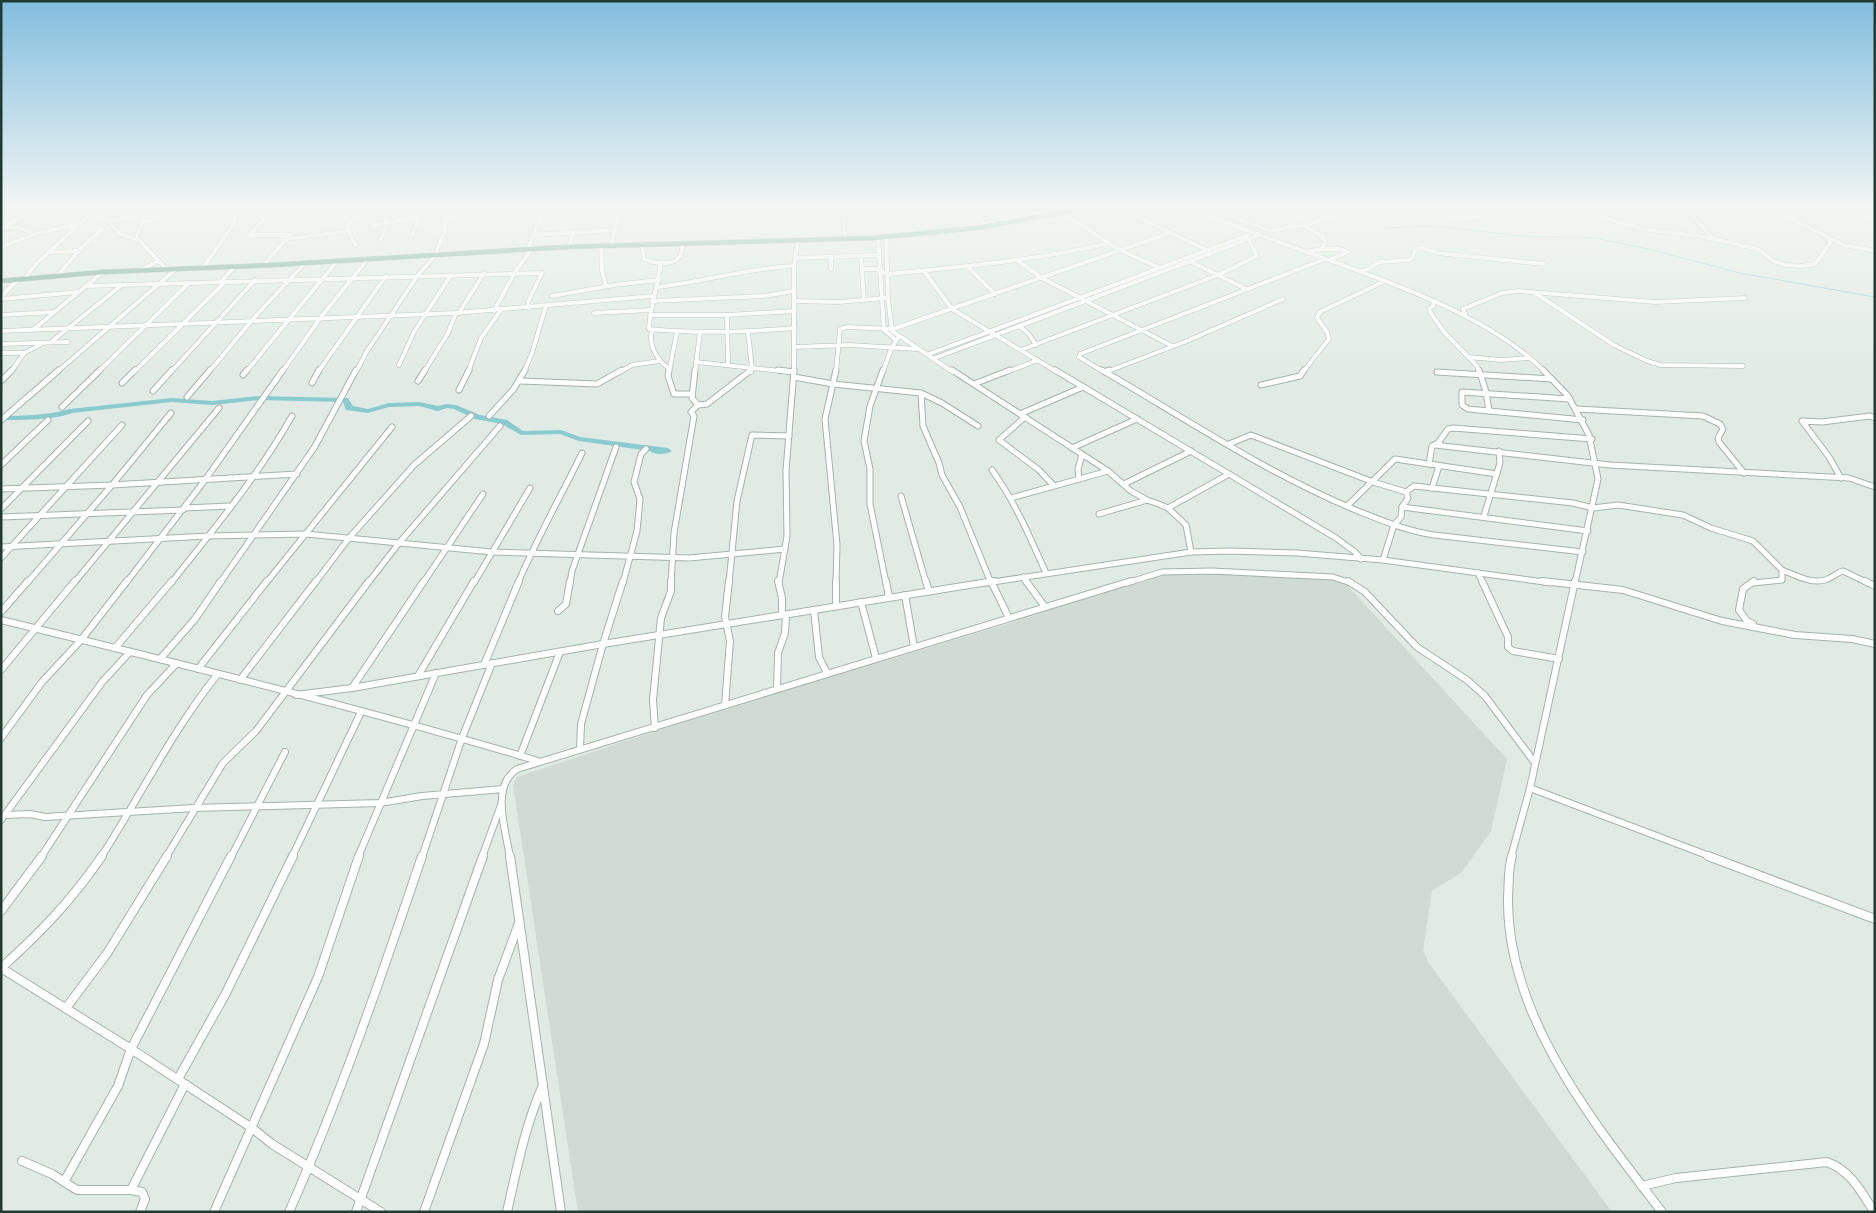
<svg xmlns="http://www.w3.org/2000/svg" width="1876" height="1213" font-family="'PT Sans Narrow',sans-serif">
	<rect width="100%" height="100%" fill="#e1ebe5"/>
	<path fill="#cfdbd4" d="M1225 573 1332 578 1346 584 1507 759 1491 831 1462 872 1432 891 1423 950 1428 962 1612 1212H578L513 785 517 777 689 720 1004 625 1164 574Z"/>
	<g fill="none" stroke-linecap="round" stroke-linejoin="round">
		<path stroke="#8acbcf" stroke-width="1" d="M1383 228 1431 226 1521 236 1595 238 1648 249 1740 273 1875 297"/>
		<path fill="#8acbcf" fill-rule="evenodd" d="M259 396 345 398H348L353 406 368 409 389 403 419 402 438 406 446 404 456 405 480 415 507 420 523 431 561 430 580 437 668 448 672 451C667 455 654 455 650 451L579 441 560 434 521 435 502 424 475 419 454 409 447 408 438 411 419 406 389 407 368 413 346 410 343 402 259 400 212 405 172 402 72 413C55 420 20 420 1 420V416C24 416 49 415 70 409L172 398 212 401Z"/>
		<defs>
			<g id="minor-far3">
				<path d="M38 209 82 212 108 221 120 234 139 240 167 270"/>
				<path d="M605 209 646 214"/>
				<path d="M842 209 845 238"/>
				<path d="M973 209 985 225"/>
				<path d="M1004 209 1011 219"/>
				<path d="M1121 209 1209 251"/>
				<path d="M1190 209C1232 224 1273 240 1315 255 1387 281 1491 316 1545 372"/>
				<path d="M1407 209 1424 211 1437 209"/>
				<path d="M1571 209 1644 229 1704 237 1758 249 1773 261 1786 265 1802 266 1815 264 1831 242 1829 239"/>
				<path d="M1622 209 1648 216 1682 209"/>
				<path d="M1682 209 1689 212 1712 238"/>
				<path d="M1767 209 1784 215 1844 245 1875 251"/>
				<path d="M1841 209 1875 218"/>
				<path d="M412 211 417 223 412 235"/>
				<path d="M1424 211 1467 219 1494 213 1493 209"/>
				<path d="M1062 213 1120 250 1160 268"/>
				<path d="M94 215 105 209"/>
				<path d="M1212 215 1231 216 1270 231 1306 225 1332 216 1377 209"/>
				<path d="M108 221 144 215"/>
				<path d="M141 222 157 219 159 209"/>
				<path d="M445 222 459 209"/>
				<path d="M984 224 1057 209"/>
				<path d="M373 226 445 211"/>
				<path d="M5 227 19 228 35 234"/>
				<path d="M1 229 34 209"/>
				<path d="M533 235 614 230"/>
				<path d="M886 236 888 298 892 331 953 372"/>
				<path d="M878 237 884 330 896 340"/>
				<path d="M136 238 148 209"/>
				<path d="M381 239 387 224 384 213"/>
				<path d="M642 244 644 259C653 263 674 267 680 256 682 252 682 247 683 243"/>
				<path d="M356 245 351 238 348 225 360 209"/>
				<path d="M601 246 602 271 606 286"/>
				<path d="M611 246 620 210"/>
				<path d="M1 247 41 232 77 225"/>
				<path d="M569 248 573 232"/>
				<path d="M1322 249H1340L1348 252 1329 260"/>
				<path d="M527 251 544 209"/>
				<path d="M51 252 79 251"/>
				<path d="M1305 252 1322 249 1325 243 1323 237 1306 227V225"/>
				<path d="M861 256 864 300"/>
				<path d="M831 257V269"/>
				<path d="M795 258 878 255"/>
				<path d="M1018 261 1042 278 1172 346"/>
				<path d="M661 262C658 285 650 306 649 329 698 334 746 332 795 328"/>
				<path d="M264 265 286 239 350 231"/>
				<path d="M968 267 995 294"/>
				<path d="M203 268 233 225 236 213 242 212 266 216 250 235H291L286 239"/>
				<path d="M863 269H879"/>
				<path d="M139 271 158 261"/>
				<path d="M879 271 888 274C963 267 1037 260 1110 243"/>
				<path d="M924 271 952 309 1057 372"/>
				<path d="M1361 271 1369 269 1379 262 1409 260 1413 257 1415 249 1423 248 1437 253 1544 264"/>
				<path d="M59 274 82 247 102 229"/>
				<path d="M1218 275 1257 256 1247 237"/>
				<path d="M1218 275 1246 289"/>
				<path d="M25 278 36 264 90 214"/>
				<path d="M221 282 234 267"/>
				<path d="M85 286 542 273 528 302 529 308"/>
				<path d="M657 287C703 282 748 268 794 266"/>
				<path d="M1535 293 1614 345 1647 361 1661 365 1743 366"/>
				<path d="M1 296 19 279"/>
				<path d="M552 296 614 285 659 280"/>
				<path d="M1 299 79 292"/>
				<path d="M652 301 764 296 794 291"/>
				<path d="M795 301 838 302 885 298"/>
				<path d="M1434 301 1433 306 1429 309 1430 312 1444 332 1477 366 1479 372"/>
				<path d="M494 311 515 272 531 250"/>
				<path d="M459 313 484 273"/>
				<path d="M594 313 650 310"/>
				<path d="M1 315 55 312"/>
				<path d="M650 315H727L795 311"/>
				<path d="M727 315 728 365"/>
				<path d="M1466 316 1463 309 1502 293 1518 291 1655 302 1745 298"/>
				<path d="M1019 326 1028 333 1036 345"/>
				<path d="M34 329 103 272"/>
				<path d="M652 330C648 346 656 358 668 368"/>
				<path d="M1 331 456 313 653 296"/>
				<path d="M748 332 752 368 751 372"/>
				<path d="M51 342 122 285"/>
				<path d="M1 344 68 342"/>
				<path d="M794 347 850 345 917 349"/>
				<path d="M1021 350 1218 275 1191 262"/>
				<path d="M1 353H24L40 345"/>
				<path d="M929 354 1248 235"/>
				<path d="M1468 357 1501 360 1530 358"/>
				<path d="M935 358 1259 235"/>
				<path d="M696 362 790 372"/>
				<path d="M399 365 414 332 451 275"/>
				<path d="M11 372 24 353"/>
				<path d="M57 372 175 270"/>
				<path d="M98 372 189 283"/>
				<path d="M134 372 225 282"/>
				<path d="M171 372 255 280"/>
				<path d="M209 372 253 319 305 263"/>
				<path d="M246 372 337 261"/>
				<path d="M282 372 321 317 367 260"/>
				<path d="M318 372 386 276"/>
				<path d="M356 372 367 351 418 275 435 256 445 230V209"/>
				<path d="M424 372 448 333 456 313"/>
				<path d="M468 372 481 338 501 310"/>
				<path d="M524 372 532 353 546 306"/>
				<path d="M620 372 632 365 660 361"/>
				<path d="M669 372 677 332"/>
				<path d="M695 372 700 332"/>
				<path d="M794 372V266L798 240"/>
				<path d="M836 372 840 329 847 327 893 329 1170 233"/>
				<path d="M883 372 891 349 899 336"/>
				<path d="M1007 372 1038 360"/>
				<path d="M1104 372 1079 357 1080 354 1325 259"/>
				<path d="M1106 372 1187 341 1283 299"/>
				<path d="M1303 372 1329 339 1327 332 1317 318 1320 312 1385 281"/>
			</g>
			<g id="minor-far2">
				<path d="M669 370 668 376 674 394H692"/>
				<path d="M695 370 692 398 698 405"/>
				<path d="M778 370 794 372"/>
				<path d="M836 370 825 419 837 545 836 583"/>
				<path d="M883 370 870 406 864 441 870 469V504L886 583"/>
				<path d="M952 370 1108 471 1131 491 1147 500"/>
				<path d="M1055 370 1336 538 1355 552 1361 559"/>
				<path d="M1102 370C1186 419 1268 474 1358 511 1383 521 1407 531 1434 535L1583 552"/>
				<path d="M1479 370 1486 392 1489 411"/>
				<path d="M1543 370 1568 396 1589 435 1598 479 1575 583"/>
				<path d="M1105 372 1109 370"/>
				<path d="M1437 372 1552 379"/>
				<path d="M243 375 247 370"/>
				<path d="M794 377 833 384 921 393 942 403 978 426"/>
				<path d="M1 381 12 370"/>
				<path d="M418 381 425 370"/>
				<path d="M521 381 597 384 622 370"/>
				<path d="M122 383 135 370"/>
				<path d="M312 383 319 370"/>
				<path d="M974 384 1010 370"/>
				<path d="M1261 385 1300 376 1304 370"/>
				<path d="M459 390 469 370"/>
				<path d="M153 391 172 370"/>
				<path d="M921 393 923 426 939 463 942 475 960 507 991 583"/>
				<path d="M187 397 210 370"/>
				<path d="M1570 399 1462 392V405L1468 409 1583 420"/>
				<path d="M62 407 100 370"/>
				<path d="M1577 409 1703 416 1720 424 1723 429 1718 438 1719 442 1744 473"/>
				<path d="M1020 414 1083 387"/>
				<path d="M489 416 513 390 525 370"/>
				<path d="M1025 417 999 440 1039 470 1054 486"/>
				<path d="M1 420 59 370"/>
				<path d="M1229 444 1251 435 1373 482 1406 492"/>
				<path d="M1435 445 1610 465 1849 478 1875 487"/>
				<path d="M1072 448 1137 419"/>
				<path d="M1429 464 1432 446 1438 443 1448 429 1453 428 1592 439"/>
				<path d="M1 465 48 420"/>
				<path d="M992 470C1015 502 1030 537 1046 573"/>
				<path d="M1841 478 1829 457 1802 421 1822 422 1870 416 1875 418"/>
				<path d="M1079 479 1078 469 1082 455"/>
				<path d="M1124 484 1191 451"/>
				<path d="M1432 488 1439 466"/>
				<path d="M1 489 112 485 297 474"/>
				<path d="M1406 492 1414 486 1573 503 1593 508 1618 505 1683 515 1711 528 1753 541 1782 570V580L1753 583"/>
				<path d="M901 496 926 583"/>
				<path d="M1011 498 1108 471"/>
				<path d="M1347 506 1395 459 1497 474"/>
				<path d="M1402 507 1588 531"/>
				<path d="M184 508 231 506"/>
				<path d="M1168 508 1229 474"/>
				<path d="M1 509 88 421"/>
				<path d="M1099 514 1147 500 1156 503 1168 508 1186 525 1191 552"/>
				<path d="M1484 516 1500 463 1499 451"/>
				<path d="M1 517 183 510"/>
				<path d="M1 547 208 536 306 534 492 552 689 558 785 549"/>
				<path d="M1 558 122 425"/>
				<path d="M1383 560 1394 525 1401 517 1402 507 1408 498 1406 492"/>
				<path d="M1782 570C1795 575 1811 584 1825 580 1832 578 1836 573 1843 571L1868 583"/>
				<path d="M1478 573 1483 583"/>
				<path d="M1023 577 1027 583"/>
				<path d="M27 583 112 485 171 413"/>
				<path d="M74 583 219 408"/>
				<path d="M126 583 205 480 283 370"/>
				<path d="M171 583C214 529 258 476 292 416"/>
				<path d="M220 583 314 448 356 370"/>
				<path d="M266 583 392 427"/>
				<path d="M315 583 349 538 414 465 471 416"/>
				<path d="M368 583 399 543 500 426"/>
				<path d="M423 583 483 494"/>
				<path d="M474 583 530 488"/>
				<path d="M518 583C537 538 561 496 582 453"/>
				<path d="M570 583 572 571 616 447"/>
				<path d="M623 583 637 531 640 499 634 482 641 454 646 449"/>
				<path d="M671 583 674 533 694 416 691 412 698 405 707 404 751 370"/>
				<path d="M729 583 737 501 752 435 789 436"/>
				<path d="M779 583 787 536 786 471 794 370"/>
				<path d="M986 583 1191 552 1231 551 1297 553 1383 560 1551 583"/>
				<path d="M1127 583 1162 572 1212 571 1333 577 1351 583"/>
			</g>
			<g id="minor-far1">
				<path d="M778 581 782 598V615"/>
				<path d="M886 581 889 597"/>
				<path d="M926 581 929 592"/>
				<path d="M991 581 1009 618"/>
				<path d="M1026 581 1045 607"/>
				<path d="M1348 581 1365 592 1417 647 1467 680 1485 696 1535 763"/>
				<path d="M1482 581 1508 637V647L1513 651 1559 659"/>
				<path d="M1542 581 1623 590 1722 621 1795 635 1852 639 1875 644"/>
				<path d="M1865 581 1875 586"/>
				<path d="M905 595 914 647"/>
				<path d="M861 602 876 658"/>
				<path d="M836 606V581"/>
				<path d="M814 610 819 657 827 673"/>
				<path d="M558 611 566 604 570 581"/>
				<path d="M1 612 28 581"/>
				<path d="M1 620C181 664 361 708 538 761"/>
				<path d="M1753 624 1747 621 1739 610 1743 589 1754 581"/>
				<path d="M115 648 172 581"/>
				<path d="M160 659 195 619 221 581"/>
				<path d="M484 665 519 581"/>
				<path d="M198 669 267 581"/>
				<path d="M1 670 75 581"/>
				<path d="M418 676 474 581"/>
				<path d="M240 680 316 581"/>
				<path d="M352 688 424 581"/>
				<path d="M777 689 778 653 785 633 786 615"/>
				<path d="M296 695 352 688 603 644 994 581"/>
				<path d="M725 705 730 641 725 617 729 581"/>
				<path d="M655 728 653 700 661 618 671 591V581"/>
				<path d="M1 738 42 682 81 640 127 581"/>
				<path d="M580 749 581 724 603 644 623 581"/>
				<path d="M520 756 560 652"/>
				<path d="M1530 788 1712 857"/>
				<path d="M5 815 30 814 45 817 194 808 380 803 422 796 503 789"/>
				<path d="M1 820 103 681 130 652"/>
				<path d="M41 857 147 695 176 664"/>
				<path d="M101 857C140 797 172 731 217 675"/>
				<path d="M166 857 223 763 256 731 369 581"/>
				<path d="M231 857 285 752"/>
				<path d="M292 857 361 712"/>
				<path d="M358 857 436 673"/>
				<path d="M422 857 462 738 492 663"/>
				<path d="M482 857 501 805"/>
				<path d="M510 857C506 831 490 787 517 769L1131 581"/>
				<path d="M1511 857 1530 788 1575 581"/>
			</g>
			<g id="minor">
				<path d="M510 856 561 1212"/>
				<path d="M1512 856C1508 869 1509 883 1508 897 1506 1016 1594 1123 1662 1212"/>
				<path d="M1708 856 1875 919"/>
				<path d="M1 911 42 856"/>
				<path d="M1 968 131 1049 252 1128 272 1144 381 1212"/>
				<path d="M1 968C40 933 72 900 102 856"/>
				<path d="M66 1008 108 952 167 856"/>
				<path d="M178 1079 226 993 293 856"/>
				<path d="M22 1161 52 1174 77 1190H131L142 1192 145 1199 140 1212"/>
				<path d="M64 1182 118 1086 131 1049 231 856"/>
				<path d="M1642 1186 1676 1178 1827 1162C1851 1171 1861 1191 1874 1212"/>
				<path d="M131 1190 185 1084"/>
				<path d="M214 1212 318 977 359 856"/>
				<path d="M289 1212C340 1097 382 975 422 856"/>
				<path d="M356 1212 483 856"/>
				<path d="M424 1212 484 1044 498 980 519 923"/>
				<path d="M507 1212C517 1168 525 1126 543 1085"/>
			</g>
			<path id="major" d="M1 281 103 272 273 265 566 247 873 238 977 228 1080 209"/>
		</defs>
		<use href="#minor-far3" stroke="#a4b3ac" stroke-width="5"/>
		<use href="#minor-far2" stroke="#a4b3ac" stroke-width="7"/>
		<use href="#minor-far1" stroke="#a4b3ac" stroke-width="8"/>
		<use href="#minor" stroke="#a4b3ac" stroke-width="10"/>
		<use href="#major" stroke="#c1c8c6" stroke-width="5.5"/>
		<use href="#minor-far3" stroke="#fff" stroke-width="4"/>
		<use href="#minor-far2" stroke="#fff" stroke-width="5"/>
		<use href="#minor-far1" stroke="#fff" stroke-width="6"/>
		<use href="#minor" stroke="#fff" stroke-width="8"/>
		<use href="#major" stroke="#679f8b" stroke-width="4.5"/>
	</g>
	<linearGradient id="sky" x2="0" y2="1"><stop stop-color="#82bdde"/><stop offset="0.55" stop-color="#f2f6f3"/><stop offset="1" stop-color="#f2f6f3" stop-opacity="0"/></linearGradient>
	<rect width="1876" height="378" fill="url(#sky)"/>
	<rect width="1876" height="1213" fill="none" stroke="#223b32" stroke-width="5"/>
</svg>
